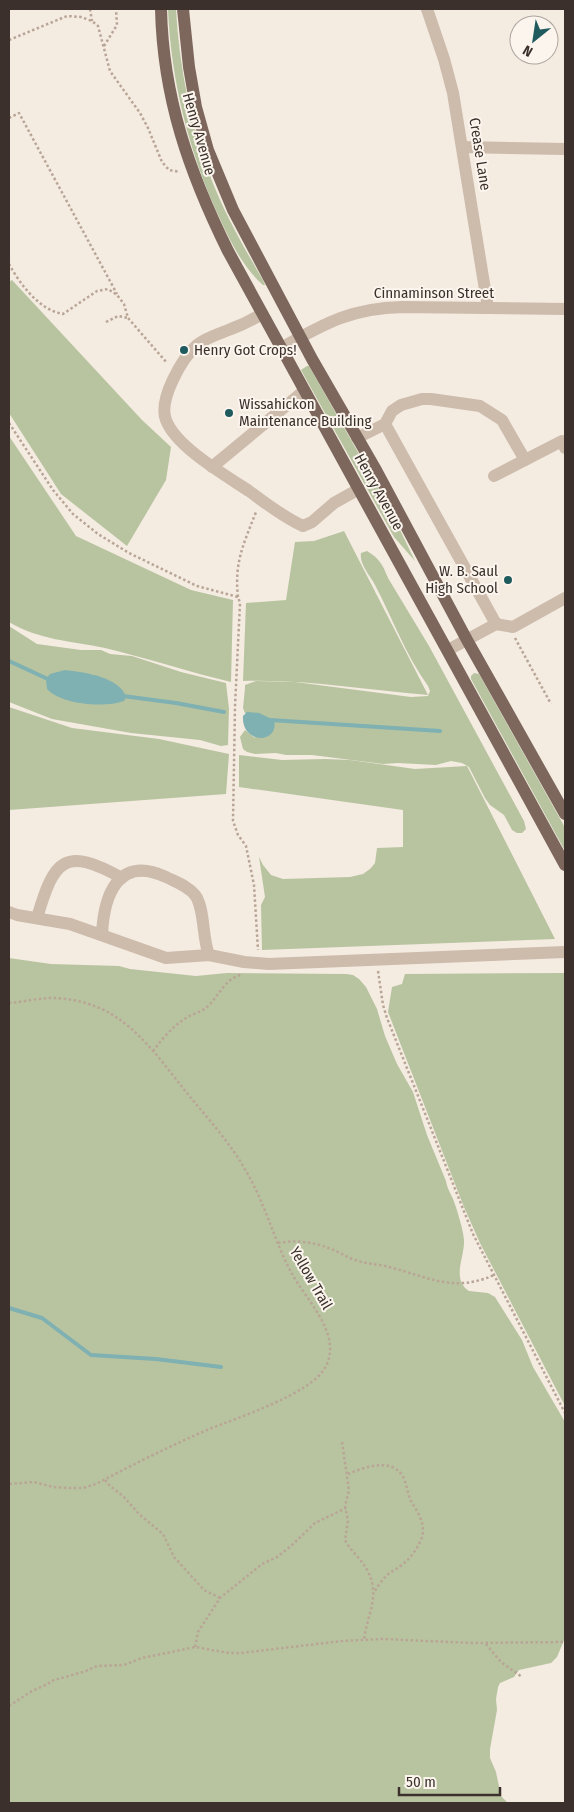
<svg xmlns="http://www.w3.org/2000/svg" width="574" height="1812" font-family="'Fira Sans Condensed',sans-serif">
	<rect width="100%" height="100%" fill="#f4ebe1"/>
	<g fill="#b8c4a0">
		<path d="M168 9H176C179 67 191 126 212 181 226 216 244 248 263 280L265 285H263C243 267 231 243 220 219 189 153 171 81 168 9Z"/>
		<path d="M12 280 142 420 171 447 166 480 127 546 61 494 9 413V282Z"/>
		<path d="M307 366H309L388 505 415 561 394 537 301 370Z"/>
		<path d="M9 436 76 536 191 590 233 600 231 682C189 672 147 658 105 648 71 641 39 640 9 622Z"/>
		<path d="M344 531 428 695C366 690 305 679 243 681L246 603 286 600 295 542 314 541Z"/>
		<path d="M367 551C379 558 383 565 388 578L429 646 524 821 526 829 522 833H517L512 830 504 815 490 805 485 798 469 767 462 763 451 761 436 765 398 763 383 764 312 755H286L276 753 255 754 247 752 243 749 240 737 245 730 255 738 259 713H245L243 708 245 688V685L256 681 295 682 411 697 428 696 430 691 428 686C405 654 393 619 375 585 370 575 359 564 361 553Z"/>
		<path d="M9 626 37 644 81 650H101L110 654 132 656 181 672 226 683 229 709 228 745 221 746 200 740 131 733 52 719 9 702Z"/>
		<path d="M474 673 479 674 563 824 565 828V851L471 679V676Z"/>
		<path d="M9 707 72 728 159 739 229 754 226 794 9 810Z"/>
		<path d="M239 755 282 760 325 759 350 760 415 769 467 766 555 939 262 950 261 905 265 897 259 857 263 865 271 875 283 879 350 877 363 874 370 869 375 863 377 848 403 847V810L239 787Z"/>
		<path d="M9 958 51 964 119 966 130 969 196 976 227 973 346 974 353 975 359 979 366 987 377 1009 385 1036 397 1064 413 1092 427 1135 446 1181C447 1188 450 1192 453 1199 456 1206 464 1232 464 1240 465 1257 451 1279 469 1291L488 1293 495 1297 522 1340 533 1367 565 1422V1638L557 1657 551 1663 519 1670 514 1677 500 1683 498 1687 496 1699 497 1710 490 1749V1758L496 1772 501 1796 508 1803H9Z"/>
		<path d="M565 973V1406L480 1243 464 1207 388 1012 392 987 402 984 405 974Z"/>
	</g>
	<g fill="#7fb0b2">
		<path d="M65 670C83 672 120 677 126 697L124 701C104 708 62 705 47 689L46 679 50 674Z"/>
		<path d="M247 712 259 713 274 720C280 744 241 745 243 716Z"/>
	</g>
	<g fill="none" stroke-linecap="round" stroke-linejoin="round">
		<g stroke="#7fb0b2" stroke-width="4">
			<path d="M9 661 50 680"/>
			<path d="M123 696 176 703 224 712"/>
			<path d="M270 720 440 731"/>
			<path d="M9 1308 42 1318 91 1355 156 1359 221 1367"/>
		</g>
		<g stroke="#b9a596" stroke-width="2.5" stroke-dasharray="2.5 2.5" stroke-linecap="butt">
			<path d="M90 9 92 21"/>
			<path d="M9 40 67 16 81 17 92 21 98 26 110 71 140 113 148 128 162 162 169 170 180 172"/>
			<path d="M104 46 117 25 116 9"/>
			<path d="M9 118 19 113 117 294"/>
			<path d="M9 264C20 284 39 310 63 314L97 291 108 289 117 295 124 304 128 318 167 363"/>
			<path d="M106 322 118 316 128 318"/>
			<path d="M9 423 53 490 73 514 98 534 129 553 197 586 238 597 240 603 235 706 233 821 238 835 246 846 254 885 258 950"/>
			<path d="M238 597C234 562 244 543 256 512"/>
			<path d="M515 638 551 704"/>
			<path d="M378 971 383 1005 387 1018 473 1234 565 1413"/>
			<path d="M9 1003C23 1002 38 998 52 998 74 998 98 1005 116 1017 146 1037 168 1070 191 1098 210 1121 231 1144 246 1171 265 1203 274 1240 291 1272 305 1299 344 1335 325 1368 309 1395 236 1418 207 1430 170 1446 132 1465 96 1484L83 1488H69L53 1487 34 1482 9 1484"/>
			<path d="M153 1051C162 1039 173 1026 186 1018 194 1013 203 1012 210 1004 219 995 226 978 241 975"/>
			<path d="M278 1243C299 1239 319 1243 338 1252 344 1255 349 1258 355 1260 366 1264 378 1264 389 1267 428 1277 454 1293 494 1275"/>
			<path d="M342 1442 349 1490 345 1506 348 1521 345 1540C350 1550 360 1558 366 1568 382 1595 367 1613 364 1640"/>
			<path d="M348 1474C362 1468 390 1457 402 1475 407 1483 407 1493 411 1501 418 1513 427 1525 421 1540 416 1551 409 1560 399 1567 395 1570 390 1572 386 1576 382 1580 378 1586 375 1591"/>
			<path d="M105 1480 110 1486 123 1496 139 1514 163 1534 174 1557 204 1590 220 1598"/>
			<path d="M486 1644 501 1662 522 1677"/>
			<path d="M195 1647 198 1632 220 1598 262 1564 277 1557 291 1546 315 1523 346 1508"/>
			<path d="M9 1706 32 1691 48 1684 51 1681 86 1671 97 1666 124 1665 142 1658 195 1647 229 1653H241L342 1641 383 1639 472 1643 565 1642"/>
		</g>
		<g stroke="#cdbbac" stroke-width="12">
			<path d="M427 9 444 59 453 93 488 308"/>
			<path d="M462 147 565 149"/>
			<path d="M262 314C252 320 242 325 231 329 219 334 207 337 197 345 182 358 158 400 166 420 176 447 225 475 249 491 267 504 283 517 303 526L312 522 334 503 359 489"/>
			<path d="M281 348C324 324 351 308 402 307L565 309"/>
			<path d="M385 424 392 411 401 405 422 399H431L480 406 502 420 525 460"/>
			<path d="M357 438 385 424 496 624 448 650"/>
			<path d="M212 467 304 391"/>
			<path d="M494 476 562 441 565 448"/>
			<path d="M496 624 513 627 565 598"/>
			<path d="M9 912 17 915 70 924 166 958 209 955 244 962 269 964 565 952"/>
			<path d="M37 918C54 859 65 846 122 878"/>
			<path d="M102 934C104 895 118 855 166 877 176 882 188 886 195 895 205 908 202 938 209 955"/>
		</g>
		<g stroke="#7d675c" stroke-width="12">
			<path d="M161 9C163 98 189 172 228 251L565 865"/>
			<path d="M183 9 189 67 196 107 208 150 233 210 312 359 376 470 467 640 565 814"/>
		</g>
	</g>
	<g fill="#1f5a5e" stroke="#fbf5ee" stroke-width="2">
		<circle cx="184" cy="350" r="5"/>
		<circle cx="229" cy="413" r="5"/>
		<circle cx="508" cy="580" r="5"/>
	</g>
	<g text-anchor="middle" stroke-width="4" stroke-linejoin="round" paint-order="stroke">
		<g font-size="15" fill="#3b302b" stroke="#fbf5ee">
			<text transform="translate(199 134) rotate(74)" y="5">Henry Avenue</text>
			<text transform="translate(480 154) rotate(81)" y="5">Crease Lane</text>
			<text x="434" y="298">Cinnaminson Street</text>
			<text transform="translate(379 492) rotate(61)" y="5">Henry Avenue</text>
			<text transform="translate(311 1278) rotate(60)" y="5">Yellow Trail</text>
		</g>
		<g font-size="15" fill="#3b302b" stroke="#fbf5ee" text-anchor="start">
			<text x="194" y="355">Henry Got Crops!</text>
			<text x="239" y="409">Wissahickon<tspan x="239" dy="17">Maintenance Building</tspan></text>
			<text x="498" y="576" text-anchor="end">W. B. Saul<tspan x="498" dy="17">High School</tspan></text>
		</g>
	</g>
	<rect width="574" height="1812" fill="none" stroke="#3b302b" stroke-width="20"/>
	<g transform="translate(534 40) rotate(210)"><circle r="24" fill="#fbf5ee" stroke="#aea6a0"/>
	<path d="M0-4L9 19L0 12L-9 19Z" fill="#1f5a5e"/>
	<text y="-8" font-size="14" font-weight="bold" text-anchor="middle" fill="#3b302b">N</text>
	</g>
	<path d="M399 1787v8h101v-8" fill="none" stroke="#3b302b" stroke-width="2.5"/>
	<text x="406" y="1787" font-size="15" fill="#3b302b" stroke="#fbf5ee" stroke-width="4" paint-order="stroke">50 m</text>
</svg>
